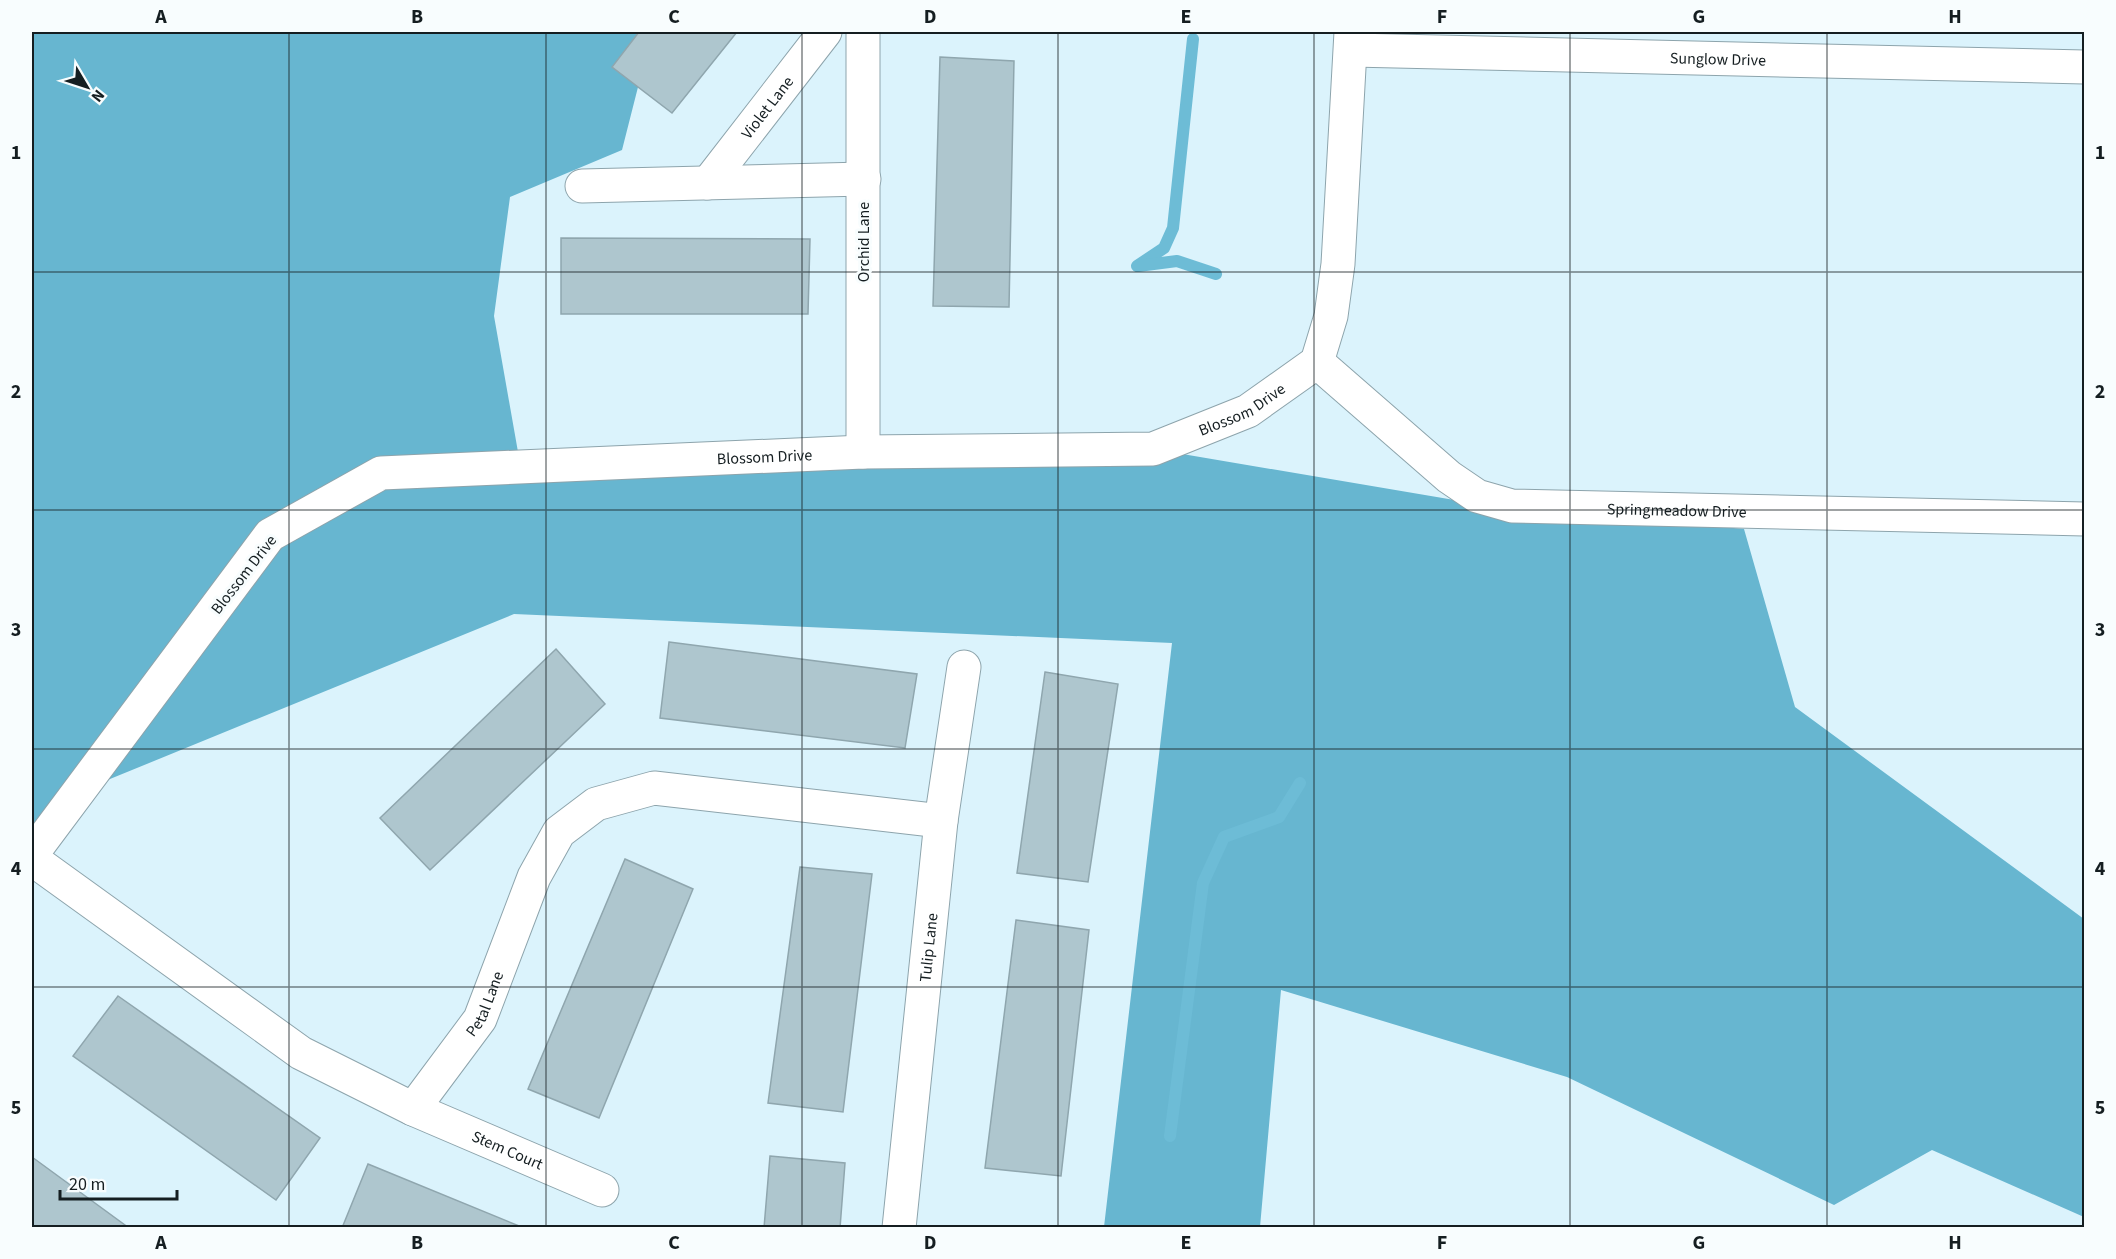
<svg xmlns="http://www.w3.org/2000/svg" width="2116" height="1259" font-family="'Source Sans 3',sans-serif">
	<rect width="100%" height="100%" fill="#dbf3fc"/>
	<path fill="#67b6d0" d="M32 32H652L622 150 510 197 494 316 521 469 1153 449 1478 504 1744 529 1795 707 2084 919V1217L1932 1150 1834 1205 1567 1077 1281 990 1260 1227H1104L1172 643 514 614 61 799 32 835Z"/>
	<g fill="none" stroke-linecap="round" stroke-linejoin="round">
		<g stroke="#6dbcd6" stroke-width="12">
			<path d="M1137 266 1164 248 1173 228 1193 39"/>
			<path d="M1138 266 1177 261 1216 274"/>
			<path d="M1170 1136 1203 883 1224 837 1279 817 1300 783"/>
		</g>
	</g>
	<g fill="#aec6ce" stroke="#8fa6ae" stroke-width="1.5">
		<path d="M639 32H737L672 113 612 67Z"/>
		<path d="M940 57 1014 61 1009 307 933 306Z"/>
		<path d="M561 238 810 239 808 314H561Z"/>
		<path d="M669 642 917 674 905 748 660 718Z"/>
		<path d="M556 649 605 704 430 870 380 818Z"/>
		<path d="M1045 672 1118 684 1088 882 1017 873Z"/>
		<path d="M625 859 693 889 599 1118 528 1089Z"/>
		<path d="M800 867 872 874 843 1112 768 1103Z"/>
		<path d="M1016 920 1089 930 1061 1176 985 1168Z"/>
		<path d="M118 996 320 1138 276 1200 73 1056Z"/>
		<path d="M770 1156 845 1163 840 1228H764Z"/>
		<path d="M32 1157 129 1228H32Z"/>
		<path d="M368 1164 524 1228H342Z"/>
	</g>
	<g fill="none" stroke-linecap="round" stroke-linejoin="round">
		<defs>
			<g id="minor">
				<path d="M863 32V452"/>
				<path id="s1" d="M1352 50 2084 67"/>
				<path id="s2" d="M708 183 825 32"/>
				<path d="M582 186 864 179"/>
				<path id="s3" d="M1317 362 1449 477 1477 496 1512 506 2084 519"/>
				<path id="s4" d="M32 854 270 535 381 473 863 452 1153 449 1248 411 1317 362 1331 316 1338 264 1351 32"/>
				<path id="s5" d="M32 859 301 1053 413 1109 602 1190"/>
				<path id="s6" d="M413 1109 480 1019 534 877 559 832 596 804 654 788 941 821"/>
				<path id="s7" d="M899 1228 941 821 964 667"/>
			</g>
		</defs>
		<use href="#minor" stroke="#8da4ac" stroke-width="35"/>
		<use href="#minor" stroke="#fff" stroke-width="33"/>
	</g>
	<path fill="none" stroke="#151e21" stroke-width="1.5" stroke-opacity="0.55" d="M289 32V1228M546 32V1228M802 32V1228M1058 32V1228M1314 32V1228M1570 32V1228M1827 32V1228M32 272H2084M32 510H2084M32 749H2084M32 987H2084"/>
	<g text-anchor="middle" stroke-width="6" stroke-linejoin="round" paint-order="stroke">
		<g font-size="16" fill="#151e21" stroke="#f8fdfe">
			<text dy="6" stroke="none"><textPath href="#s1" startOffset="366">Sunglow Drive</textPath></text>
			<text dy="6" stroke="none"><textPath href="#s2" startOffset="96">Violet Lane</textPath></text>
			<text transform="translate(863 242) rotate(-90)" y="6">Orchid Lane</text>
			<text dy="6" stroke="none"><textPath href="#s4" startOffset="1395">Blossom Drive</textPath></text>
			<text dy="6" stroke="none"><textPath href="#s4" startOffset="909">Blossom Drive</textPath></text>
			<text dy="6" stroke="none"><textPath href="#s3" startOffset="410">Springmeadow Drive</textPath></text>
			<text transform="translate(243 574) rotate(-52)" y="6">Blossom Drive</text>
			<text dy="6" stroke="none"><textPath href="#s7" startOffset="282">Tulip Lane</textPath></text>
			<text dy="6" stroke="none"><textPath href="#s6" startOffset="128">Petal Lane</textPath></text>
			<text dy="6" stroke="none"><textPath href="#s5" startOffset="560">Stem Court</textPath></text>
		</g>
	</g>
	<rect width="2116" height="1259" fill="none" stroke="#f8fdfe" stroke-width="66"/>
	<g transform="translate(87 87) rotate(129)" stroke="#f8fdfe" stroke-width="4.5" paint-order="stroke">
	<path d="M0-4.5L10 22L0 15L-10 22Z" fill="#151e21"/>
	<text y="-9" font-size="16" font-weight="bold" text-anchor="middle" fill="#151e21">N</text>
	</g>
	<path d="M60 1190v9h117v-9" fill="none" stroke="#151e21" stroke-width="3"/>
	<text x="69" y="1190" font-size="18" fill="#151e21" stroke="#f8fdfe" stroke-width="4.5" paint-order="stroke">20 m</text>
	<rect x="33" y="33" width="2050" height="1193" fill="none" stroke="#151e21" stroke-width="2"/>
	<g font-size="20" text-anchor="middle" font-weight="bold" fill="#151e21">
		<text x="161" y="23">A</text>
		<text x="417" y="23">B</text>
		<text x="674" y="23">C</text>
		<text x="930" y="23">D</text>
		<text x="1186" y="23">E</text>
		<text x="1442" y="23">F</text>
		<text x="1699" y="23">G</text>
		<text x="1955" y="23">H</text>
		<text x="16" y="159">1</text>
		<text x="2100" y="159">1</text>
		<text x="16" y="398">2</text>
		<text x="2100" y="398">2</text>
		<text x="16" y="636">3</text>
		<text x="2100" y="636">3</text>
		<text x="16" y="875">4</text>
		<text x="2100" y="875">4</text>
		<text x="16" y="1114">5</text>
		<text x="2100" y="1114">5</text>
		<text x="161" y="1249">A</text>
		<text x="417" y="1249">B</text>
		<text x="674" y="1249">C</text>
		<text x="930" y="1249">D</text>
		<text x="1186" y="1249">E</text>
		<text x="1442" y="1249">F</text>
		<text x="1699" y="1249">G</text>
		<text x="1955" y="1249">H</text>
	</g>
</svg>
